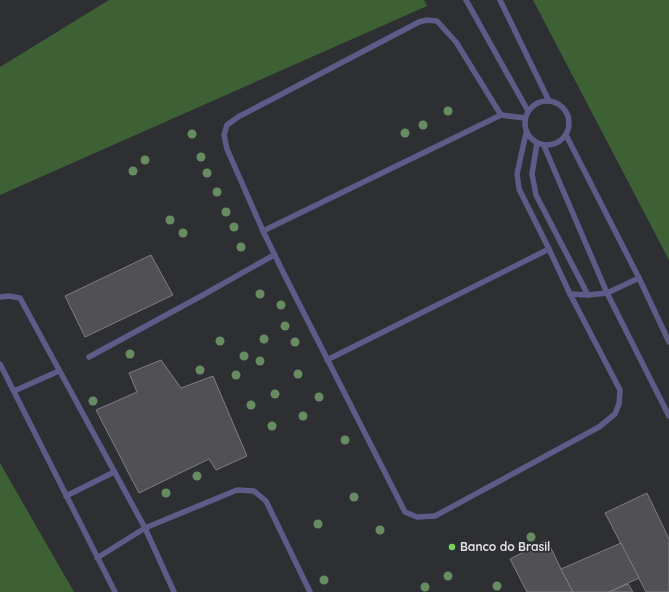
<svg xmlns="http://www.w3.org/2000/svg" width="669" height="592" font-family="Quicksand,sans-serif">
	<rect width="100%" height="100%" fill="#2e2f33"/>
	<g fill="#3d6134">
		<path d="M109 0H424L427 6 0 195V67Z"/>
		<path d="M533 0H669V260Z"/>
		<path d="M0 463 74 592H0Z"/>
	</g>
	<g fill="#505055" stroke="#7d7d83">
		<path d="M151 255 173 295 85 337 65 296Z"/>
		<path d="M161 360 181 388 213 376 247 456 216 470 209 459 139 493 96 410 137 392 129 373Z"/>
		<path d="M647 493 669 539V592H646L605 513Z"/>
		<path d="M547 540 561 569 573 592H527L510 559Z"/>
		<path d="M621 543 639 578 609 592H573L561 569Z"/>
		<path d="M628 584 633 592H609Z"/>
	</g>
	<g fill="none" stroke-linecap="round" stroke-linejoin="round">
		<g stroke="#5d5c89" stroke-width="5.5">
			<path d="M466 0 528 111"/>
			<path d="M500 0 549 101"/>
			<circle cx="547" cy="123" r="22"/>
			<path d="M501 115 456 42 437 21 427 20 419 22 238 117 227 125 224 135 227 149 263 231 285 276 405 512 417 517 435 516 599 427 615 414 619 404 620 390 570 294 549 249 519 189 517 174 526 133"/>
			<path d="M566 135 639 278 669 342"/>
			<path d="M537 143 532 174 536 195 588 295"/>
			<path d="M544 146 607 293 669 416"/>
			<path d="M263 231 501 115 525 118"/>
			<path d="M570 294 588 295 607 293 639 278"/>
			<path d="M0 297 9 296 20 298 145 528 174 592"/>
			<path d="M89 357 203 295 274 255"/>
			<path d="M327 360 549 249"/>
			<path d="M0 364 115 592"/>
			<path d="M14 391 59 371"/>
			<path d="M66 496 114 472"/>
			<path d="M97 558 145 528 237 490 254 491 266 501 310 592"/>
		</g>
	</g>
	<g fill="#688c62">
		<circle cx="448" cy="111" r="4.5"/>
		<circle cx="423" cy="125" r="4.5"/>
		<circle cx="405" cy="133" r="4.5"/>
		<circle cx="192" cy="134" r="4.5"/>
		<circle cx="201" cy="157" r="4.5"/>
		<circle cx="145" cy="160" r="4.5"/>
		<circle cx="133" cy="171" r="4.5"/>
		<circle cx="207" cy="173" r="4.5"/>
		<circle cx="217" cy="192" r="4.5"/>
		<circle cx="226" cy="212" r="4.5"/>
		<circle cx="170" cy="220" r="4.5"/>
		<circle cx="234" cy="227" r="4.5"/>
		<circle cx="183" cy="233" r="4.5"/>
		<circle cx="241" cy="247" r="4.5"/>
		<circle cx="260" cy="294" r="4.5"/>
		<circle cx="281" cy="305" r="4.5"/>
		<circle cx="285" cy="326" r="4.5"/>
		<circle cx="264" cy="339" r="4.5"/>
		<circle cx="220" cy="341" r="4.5"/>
		<circle cx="295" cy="342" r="4.5"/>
		<circle cx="130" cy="354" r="4.5"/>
		<circle cx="244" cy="356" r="4.5"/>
		<circle cx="260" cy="361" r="4.5"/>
		<circle cx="200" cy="370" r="4.5"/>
		<circle cx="298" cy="374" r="4.5"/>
		<circle cx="236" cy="375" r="4.5"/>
		<circle cx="275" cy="394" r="4.5"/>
		<circle cx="319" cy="397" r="4.5"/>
		<circle cx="93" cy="401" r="4.5"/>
		<circle cx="251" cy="405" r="4.5"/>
		<circle cx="303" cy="416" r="4.5"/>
		<circle cx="272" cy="426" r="4.5"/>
		<circle cx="345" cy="440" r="4.5"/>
		<circle cx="197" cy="476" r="4.5"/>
		<circle cx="166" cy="493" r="4.5"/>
		<circle cx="354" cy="497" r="4.5"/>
		<circle cx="318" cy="524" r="4.5"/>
		<circle cx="380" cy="530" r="4.5"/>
		<circle cx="531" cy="537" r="4.5"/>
		<circle cx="448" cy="576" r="4.5"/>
		<circle cx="324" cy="580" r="4.5"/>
		<circle cx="497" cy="586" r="4.5"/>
		<circle cx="425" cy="587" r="4.5"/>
	</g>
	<circle fill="#74d25c" stroke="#2e2f33" stroke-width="1.5" cx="452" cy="547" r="4"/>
	<g text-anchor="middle" stroke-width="3.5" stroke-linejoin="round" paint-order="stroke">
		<g font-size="12" font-weight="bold" fill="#e1e1e4" stroke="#2e2f33" text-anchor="start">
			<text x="460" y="551">Banco do Brasil</text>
		</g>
	</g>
</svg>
